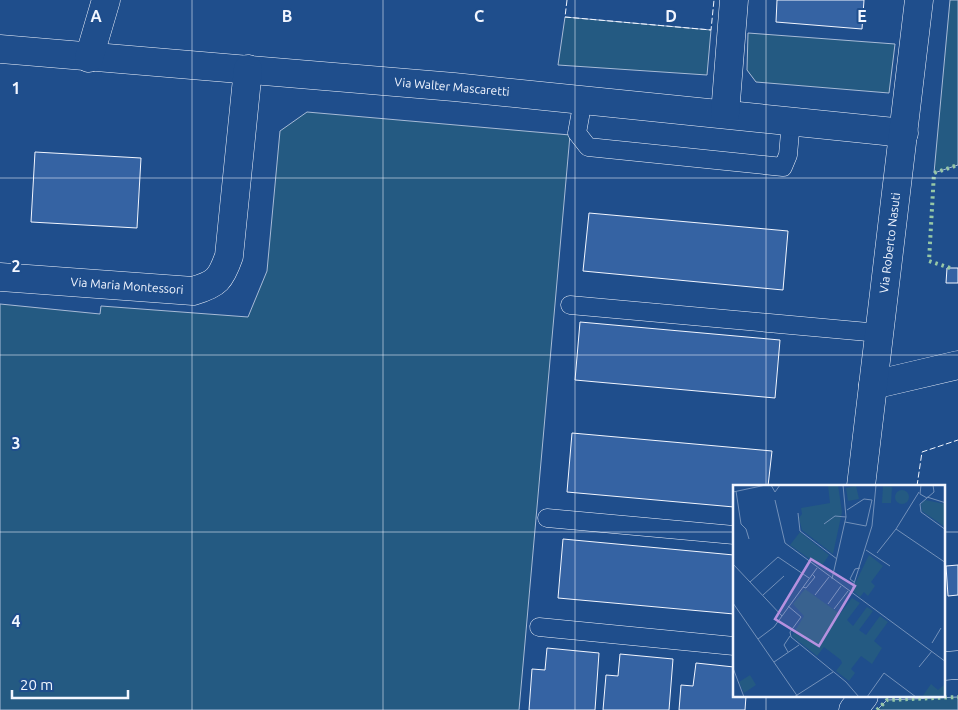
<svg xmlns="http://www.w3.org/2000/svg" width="958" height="710" font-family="Ubuntu,sans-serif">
	<rect width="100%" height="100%" fill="#1f4e8c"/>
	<g fill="#245a82" stroke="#a8bbd7">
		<path d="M950 0H958V165L934 173Z"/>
		<path d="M565 17 711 30 707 75 558 65Z"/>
		<path d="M748 33 895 44 889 93 756 82 747 70Z"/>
		<path d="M307 112 570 135 519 710H0V304L100 314 101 306 248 317 267 271 280 131Z"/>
		<path d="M958 697V710H877L887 700Z"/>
	</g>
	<g fill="#3563a3" stroke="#f2f6ff">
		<path d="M777 0H864L862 29 776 22Z"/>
		<path d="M35 152 141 158 137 228 31 222Z"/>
		<path d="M589 213 788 231 783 290 583 271Z"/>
		<path d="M947 268H958V283H946Z"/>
		<path d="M580 322 780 340 775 398 575 380Z"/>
		<path d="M572 433 772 451 768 486H734V507L567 492Z"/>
		<path d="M563 539 734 555V614L558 598Z"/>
		<path d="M958 565V595L948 596 946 566Z"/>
		<path d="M547 648 599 653 595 710H529L532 669 545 670Z"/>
		<path d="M620 654 673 659 669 710H603L606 675 618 676Z"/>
		<path d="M696 663 734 667V696H746L745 710H679L681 685 693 686Z"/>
	</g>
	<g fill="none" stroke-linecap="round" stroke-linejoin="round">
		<defs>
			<g id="lane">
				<path d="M583 100 577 133 588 147 783 167 788 155 791 121"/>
				<path d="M570 305 879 333"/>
				<path d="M547 518 734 535"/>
				<path d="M539 627 734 646"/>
			</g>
			<g id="street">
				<path d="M0 49 454 87 904 133"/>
				<path d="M89 58 106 0"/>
				<path d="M725 114 734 0"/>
				<path d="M0 277 193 291C217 284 221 279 229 256L248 69"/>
				<path d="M873 385 958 365"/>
				<path d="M861 486 919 0"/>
				<path d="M944 666 958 665"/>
				<path d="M853 710 864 696"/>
			</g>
		</defs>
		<use href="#lane" stroke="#f2f6ff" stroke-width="19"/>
		<use href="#street" stroke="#f2f6ff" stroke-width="29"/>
		<use href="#lane" stroke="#1f4e8c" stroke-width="18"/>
		<use href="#street" stroke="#1f4e8c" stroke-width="28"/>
		<g stroke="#97c8a6" stroke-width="4" stroke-dasharray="2.5 4" stroke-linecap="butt">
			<path d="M950 268 929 261 934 173 958 165"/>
			<path d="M877 710 887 700 958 697"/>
		</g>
		<g stroke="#f2f6ff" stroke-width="1" stroke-dasharray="6 2.5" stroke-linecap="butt">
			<path d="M567 0 565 17 711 30 714 0"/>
			<path d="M917 486 922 452 958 440"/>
		</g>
	</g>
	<path fill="none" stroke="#f2f6ff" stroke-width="1" stroke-opacity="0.55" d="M192 0V710M383 0V710M575 0V710M766 0V486M0 178H958M0 355H958M0 532H734M944 532H958M766 696V710"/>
	<g text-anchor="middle" stroke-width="4" stroke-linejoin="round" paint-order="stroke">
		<g font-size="12" fill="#f2f6ff" stroke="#1f4e8c">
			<text transform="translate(452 87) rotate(5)" y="4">Via Walter Mascaretti</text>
			<text transform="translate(890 243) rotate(-83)" y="4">Via Roberto Nasuti</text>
			<text transform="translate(127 286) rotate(4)" y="4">Via Maria Montessori</text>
		</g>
	</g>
	<g transform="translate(733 485)">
		<rect width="212" height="212" fill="#1f4e8c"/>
		<path d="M95 0H105L109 27 100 69 69 45 66 33 69 29 68 23 97 18ZM123 1 126 14 115 16 113 3ZM150 1 159 2 158 18H149ZM162 12a7 7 0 1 1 14 0a7 7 0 1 1-14 0ZM192 15 212 19V42L189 26 188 19ZM67 47 96 70 88 82 57 60ZM136 70 150 81 138 97 142 101 135 111 131 107 127 112 119 105ZM72 104 107 129 119 113 127 118 114 135 120 141 134 122 140 126 126 145 133 150 147 131 155 137 141 156 149 163 139 179 128 171 118 184 122 188 116 196 103 186 109 178 108 175 91 162 84 171 59 151 71 131 60 119ZM17 190 23 200 11 208 6 197ZM198 199 205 205 212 199V210L189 212Z" fill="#245a82"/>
		<path fill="none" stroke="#7391ba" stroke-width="1" d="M38 0 42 7 47 0M188 0 187 9 194 13 201 7 200 0M3 6 8 39 13 44 16 54M0 7 33 0M186 7 163 44 213 78M194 12 213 18M194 13 187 19 188 27 213 45M42 15 52 58 213 177M65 28 67 46 104 74M112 37 133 41 139 15 131 14 114 25M91 39 102 31 113 32M133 65 157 81M144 68 163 44M0 79 49 131M99 94 113 32 110 0M17 97 45 72 76 93M121 97 117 94 122 84 127 83M70 102 73 103 82 92 79 89M118 108 139 41 143 0M30 110 51 91M82 110 96 92M0 118 65 212M95 119 108 101M55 121 68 132 57 147 58 152 113 197 126 212M101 124 115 106M25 154 41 142 84 83M199 158 208 143M55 167 51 160 57 151M41 177 66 160M186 182 199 166M0 183 11 212M61 212 100 187M134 212 151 188 183 212"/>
		<path fill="#b691df" fill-opacity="0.15" stroke="#b691df" stroke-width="2.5" d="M78 74 122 101 86 161 42 134Z"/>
		<rect width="212" height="212" fill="none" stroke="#f2f6ff" stroke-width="2.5"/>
	</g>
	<g font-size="16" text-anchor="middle" font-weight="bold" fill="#f2f6ff" stroke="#1f4e8c" stroke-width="4" stroke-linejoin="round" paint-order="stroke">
		<text x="96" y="22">A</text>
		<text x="287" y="22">B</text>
		<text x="479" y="22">C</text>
		<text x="671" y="22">D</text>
		<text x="862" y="22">E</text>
		<text x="16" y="94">1</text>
		<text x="16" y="272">2</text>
		<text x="16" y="449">3</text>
		<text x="16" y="627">4</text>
	</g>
	<path d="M12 690v8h116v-8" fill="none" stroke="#f2f6ff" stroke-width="2.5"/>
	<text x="20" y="690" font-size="15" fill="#f2f6ff" stroke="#1f4e8c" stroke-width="4" paint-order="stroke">20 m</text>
</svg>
